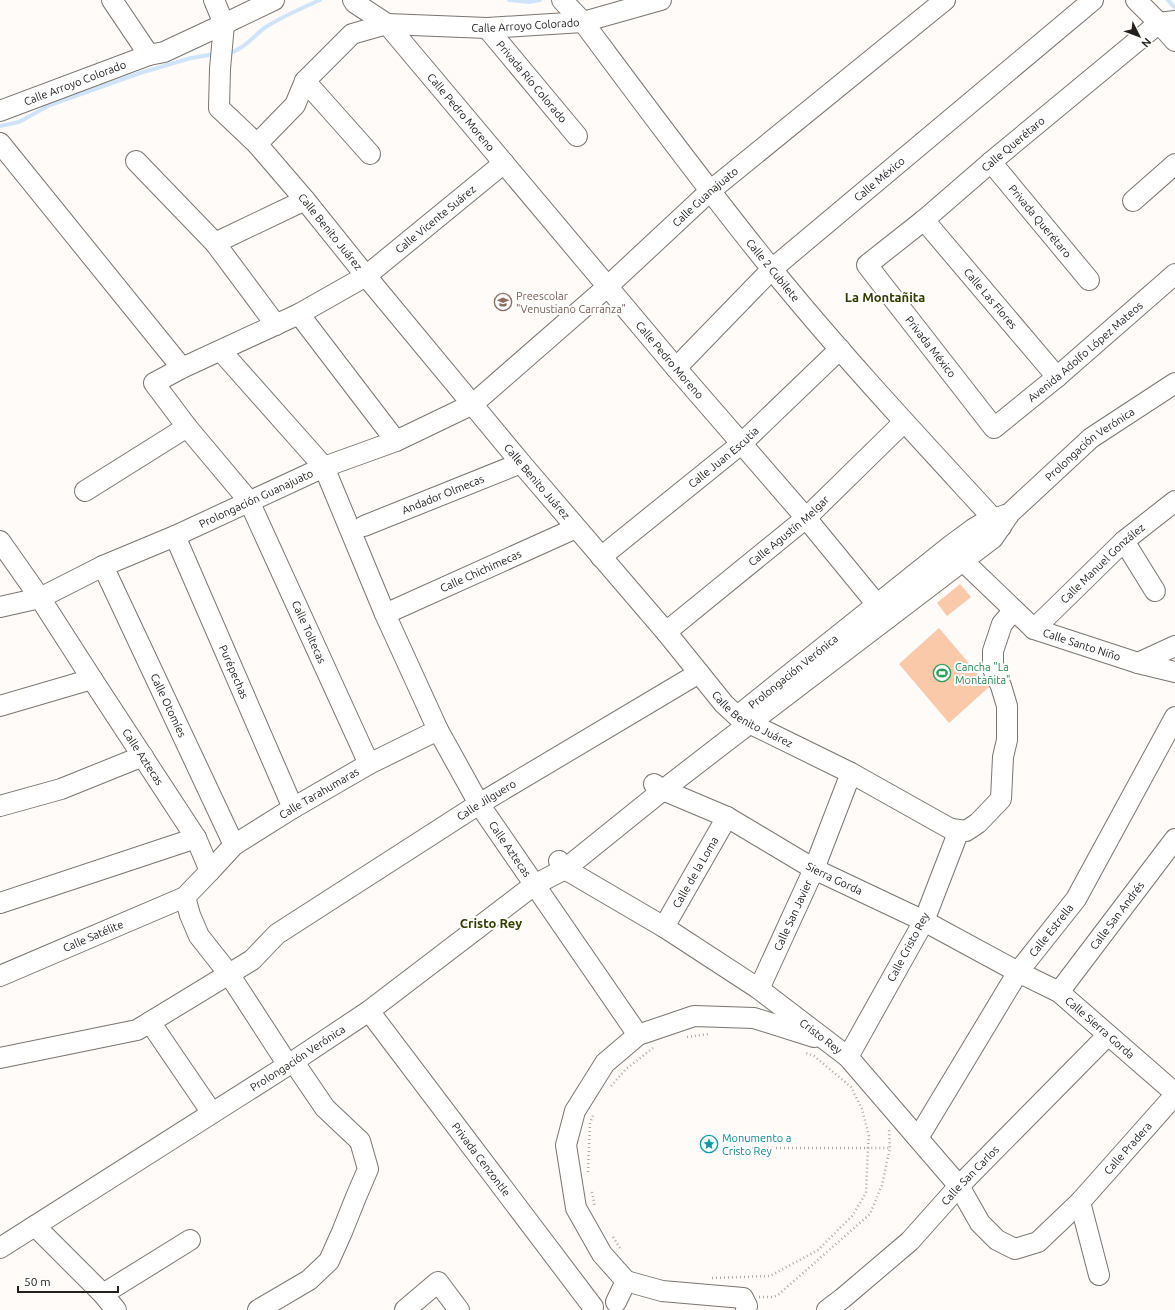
<svg xmlns="http://www.w3.org/2000/svg" width="1175" height="1310" font-family="Ubuntu,sans-serif">
	<rect width="100%" height="100%" fill="#fefbf9"/>
	<g fill="#fac9aa">
		<path d="M960 584 971 597 947 616 937 603Z"/>
		<path d="M939 628 989 687 949 723 899 664Z"/>
	</g>
	<g fill="none" stroke-linecap="round" stroke-linejoin="round">
		<g stroke="#d0e4f9" stroke-width="4">
			<path d="M509 0 529 2 540 0"/>
			<path d="M1168 0 1175 8"/>
			<path d="M228 53C244 50 254 35 266 27 283 16 302 8 320 0"/>
			<path d="M0 126 19 122 50 105 140 73 191 58 215 54"/>
		</g>
		<defs>
			<g id="minor">
				<path d="M112 0 149 55 164 52 224 24 274 0"/>
				<path id="s1" d="M214 0 224 24 220 69 219 108 257 144 305 200 366 276 521 463 666 632 724 704 737 716 749 723 851 773 958 833 924 921 848 1057"/>
				<path id="s2" d="M353 0 355 3 387 24 676 368 806 518 888 618"/>
				<path id="s3" d="M562 0 583 22C645 105 706 188 771 268 844 358 923 442 1001 527"/>
				<path d="M1136 0 1159 23 1175 41"/>
				<path id="s4" d="M1175 21 1159 23 991 162 924 220 867 265 994 428 1057 377 1175 274"/>
				<path id="s5" d="M487 28 577 136"/>
				<path d="M305 81 370 154"/>
				<path id="s6" d="M0 111 149 55"/>
				<path d="M0 143 182 368"/>
				<path id="s7" d="M257 144 295 105 305 81 352 34 387 24 487 28 583 22 661 0"/>
				<path d="M136 161 215 243 276 325"/>
				<path id="s8" d="M991 162 1089 280"/>
				<path d="M1133 201 1175 164"/>
				<path id="s9" d="M924 220 1057 377"/>
				<path d="M215 243 305 200"/>
				<path d="M299 314 396 441"/>
				<path id="s10" d="M221 351 324 467 385 614 438 730 479 804 638 1035"/>
				<path id="s11" d="M676 368 772 269 1093 0"/>
				<path d="M85 491 187 427"/>
				<path id="s12" d="M364 526 521 463"/>
				<path id="s13" d="M175 536 293 808"/>
				<path id="s14" d="M0 541 40 598 92 679 196 838 210 871 185 897 0 976"/>
				<path d="M1124 541 1155 591"/>
				<path id="s15" d="M956 552 963 561 1034 629 1138 663 1175 672"/>
				<path id="s16" d="M601 557 741 444 840 349"/>
				<path id="s17" d="M103 566 234 845"/>
				<path id="s18" d="M0 607 40 598 103 566 175 536 324 467 396 441 473 404 607 287 710 191 945 0"/>
				<path id="s19" d="M385 614 576 528"/>
				<path id="s20" d="M1034 629 1124 541 1175 501"/>
				<path id="s21" d="M666 632 806 518 904 422"/>
				<path d="M1138 663 1175 646"/>
				<path d="M0 706 92 679"/>
				<path id="s22" d="M740 714 950 546 973 529 983 523 1005 515"/>
				<path id="s23" d="M369 764 249 501 187 427 154 383 182 368 299 314 366 276 504 163"/>
				<path id="s24" d="M654 784 663 790 727 817 814 869 924 921 1018 972 1059 992 1175 1093"/>
				<path d="M0 806 61 789 143 756"/>
				<path d="M952 829 966 831 978 823 1001 799 1003 757 1007 740V706L1001 686 993 669V651L1002 624 1014 610"/>
				<path id="s25" d="M559 861 565 869 664 927 759 989 848 1057 959 1186 980 1223 997 1240 1015 1249 1038 1242 1080 1202 1175 1095"/>
				<path id="s26" d="M210 871 234 845 293 808 369 764 438 730"/>
				<path d="M185 897 190 915 199 936 229 974 288 1065"/>
				<path d="M0 903 196 838"/>
				<path id="s27" d="M664 927 727 817"/>
				<path id="s28" d="M759 989 814 869 851 773"/>
				<path id="s29" d="M1059 992 1175 839"/>
				<path id="s30" d="M369 1011 593 1307"/>
				<path d="M150 1022 212 1113"/>
				<path id="s31" d="M0 1058 137 1030 252 960 277 934 479 804 699 673"/>
				<path id="s32" d="M918 1138 1018 972 1076 899 1175 717"/>
				<path d="M1080 1202 1099 1275"/>
				<path d="M35 1226 103 1294 116 1310"/>
				<path id="s33" d="M0 1248 288 1065 369 1011 534 885 565 869 663 790 733 736 993 538 1010 513 1091 438 1175 383"/>
				<path d="M626 1281 602 1254 576 1208 566 1145 575 1111 605 1063 638 1035 694 1016 754 1018 814 1037"/>
				<path d="M103 1294 190 1240"/>
				<path d="M616 1302 626 1281 662 1291 743 1298 747 1306 746 1310"/>
				<path d="M258 1310 309 1280 329 1261 342 1232 356 1197 368 1169 360 1141 325 1108 293 1061"/>
				<path d="M405 1310 438 1282 459 1310"/>
				<path id="s34" d="M827 1310 843 1298 910 1241 959 1186 1108 1035"/>
			</g>
		</defs>
		<use href="#minor" stroke="#7b746f" stroke-width="22"/>
		<g stroke="#aba8a6" stroke-width="2.5" stroke-dasharray="1 3" stroke-linecap="butt">
			<path d="M687 1037 709 1034"/>
			<path d="M611 1086 626 1069 653 1048"/>
			<path d="M748 1148H868L869 1136 862 1109 851 1087 814 1056 806 1053"/>
			<path d="M588 1172 590 1123 594 1113"/>
			<path d="M592 1192 595 1207"/>
			<path d="M613 1237 620 1248"/>
			<path d="M712 1278 770 1276 818 1250 852 1216 866 1193 868 1148H890"/>
			<path d="M759 1297H773L778 1295 870 1214 882 1185 890 1148 889 1130"/>
		</g>
		<use href="#minor" stroke="#fff" stroke-width="20"/>
	</g>
	<defs>
		<symbol id="school-ring" viewBox="-11 -11 22 22"><circle r="9.5" fill="#fff" stroke="#8d6e63" stroke-width="1.5"/><path d="M0-5L7-2L0 1L-7-2ZM-4 1L0 2.5L4 1V4Q0 6-4 4Z" fill="#8d6e63"/></symbol>
		<symbol id="stadium-ring" viewBox="-11 -11 22 22"><circle r="9.5" fill="#fff" stroke="#2e9e5b" stroke-width="1.5"/><path d="M0-5a6.5 5 0 1 0 0 10a6.5 5 0 1 0 0-10ZM-3.5-1.8h7v3.6h-7Z" fill="#2e9e5b"/></symbol>
		<symbol id="sight-ring" viewBox="-11 -11 22 22"><circle r="9.5" fill="#fff" stroke="#0f9aa8" stroke-width="1.5"/><path d="M0-6L1.8-2.2L6-1.7L2.9 1.2L3.7 5.4L0 3.3L-3.7 5.4L-2.9 1.2L-6-1.7L-1.8-2.2Z" fill="#0f9aa8"/></symbol>
	</defs>
	<g fill-rule="evenodd">
		<use href="#school-ring" x="493" y="292" width="20" height="20"/>
		<use href="#stadium-ring" x="932" y="663" width="20" height="20"/>
		<use href="#sight-ring" x="699" y="1134" width="20" height="20"/>
	</g>
	<g text-anchor="middle" stroke-width="4" stroke-linejoin="round" paint-order="stroke">
		<g font-size="11" fill="#23201e" stroke="#fff">
			<text dy="4" stroke="none"><textPath href="#s7" startOffset="322">Calle Arroyo Colorado</textPath></text>
			<text dy="4" stroke="none"><textPath href="#s5" startOffset="70">Privada Río Colorado</textPath></text>
			<text dy="4" stroke="none"><textPath href="#s6" startOffset="80">Calle Arroyo Colorado</textPath></text>
			<text dy="4" stroke="none"><textPath href="#s2" startOffset="157">Calle Pedro Moreno</textPath></text>
			<text transform="translate(1013 144) rotate(-40)" y="4">Calle Querétaro</text>
			<text dy="4" stroke="none"><textPath href="#s11" startOffset="278">Calle México</textPath></text>
			<text dy="4" stroke="none"><textPath href="#s18" startOffset="827">Calle Guanajuato</textPath></text>
			<text dy="4" stroke="none"><textPath href="#s23" startOffset="768">Calle Vicente Suárez</textPath></text>
			<text dy="4" stroke="none"><textPath href="#s8" startOffset="77">Privada Querétaro</textPath></text>
			<text dy="4" stroke="none"><textPath href="#s1" startOffset="277">Calle Benito Juárez</textPath></text>
			<text dy="4" stroke="none"><textPath href="#s3" startOffset="343">Calle 2 Cubilete</textPath></text>
			<text dy="4" stroke="none"><textPath href="#s9" startOffset="103">Calle Las Flores</textPath></text>
			<text dy="4" stroke="none"><textPath href="#s4" startOffset="499">Privada México</textPath></text>
			<text dy="4" stroke="none"><textPath href="#s4" startOffset="721">Avenida Adolfo López Mateos</textPath></text>
			<text dy="4" stroke="none"><textPath href="#s2" startOffset="481">Calle Pedro Moreno</textPath></text>
			<text dy="4" stroke="none"><textPath href="#s33" startOffset="1358">Prolongación Verónica</textPath></text>
			<text dy="4" stroke="none"><textPath href="#s16" startOffset="158">Calle Juan Escutia</textPath></text>
			<text dy="4" stroke="none"><textPath href="#s1" startOffset="601">Calle Benito Juárez</textPath></text>
			<text dy="4" stroke="none"><textPath href="#s12" startOffset="85">Andador Olmecas</textPath></text>
			<text dy="4" stroke="none"><textPath href="#s18" startOffset="279">Prolongación Guanajuato</textPath></text>
			<text dy="4" stroke="none"><textPath href="#s21" startOffset="159">Calle Agustín Melgar</textPath></text>
			<text dy="4" stroke="none"><textPath href="#s20" startOffset="95">Calle Manuel González</textPath></text>
			<text dy="4" stroke="none"><textPath href="#s19" startOffset="105">Calle Chichimecas</textPath></text>
			<text transform="translate(309 632) rotate(66)" y="4">Calle Toltecas</text>
			<text dy="4" stroke="none"><textPath href="#s15" startOffset="160">Calle Santo Niño</textPath></text>
			<text dy="4" stroke="none"><textPath href="#s22" startOffset="68">Prolongación Verónica</textPath></text>
			<text dy="4" stroke="none"><textPath href="#s13" startOffset="148">Purépechas</textPath></text>
			<text dy="4" stroke="none"><textPath href="#s17" startOffset="154">Calle Otomíes</textPath></text>
			<text dy="4" stroke="none"><textPath href="#s1" startOffset="924">Calle Benito Juárez</textPath></text>
			<text dy="4" stroke="none"><textPath href="#s14" startOffset="259">Calle Aztecas</textPath></text>
			<text dy="4" stroke="none"><textPath href="#s26" startOffset="135">Calle Tarahumaras</textPath></text>
			<text dy="4" stroke="none"><textPath href="#s31" startOffset="559">Calle Jilguero</textPath></text>
			<text dy="4" stroke="none"><textPath href="#s10" startOffset="581">Calle Aztecas</textPath></text>
			<text dy="4" stroke="none"><textPath href="#s27" startOffset="63">Calle de la Loma</textPath></text>
			<text dy="4" stroke="none"><textPath href="#s24" startOffset="204">Sierra Gorda</textPath></text>
			<text dy="4" stroke="none"><textPath href="#s28" startOffset="81">Calle San Javier</textPath></text>
			<text dy="4" stroke="none"><textPath href="#s29" startOffset="96">Calle San Andrés</textPath></text>
			<text dy="4" stroke="none"><textPath href="#s32" startOffset="247">Calle Estrella</textPath></text>
			<text transform="translate(93 936) rotate(-23)" y="4">Calle Satélite</text>
			<text transform="translate(908 947) rotate(-62)" y="4">Calle Cristo Rey</text>
			<text dy="4" stroke="none"><textPath href="#s24" startOffset="510">Calle Sierra Gorda</textPath></text>
			<text dy="4" stroke="none"><textPath href="#s25" startOffset="316">Cristo Rey</textPath></text>
			<text dy="4" stroke="none"><textPath href="#s33" startOffset="353">Prolongación Verónica</textPath></text>
			<text dy="4" stroke="none"><textPath href="#s25" startOffset="761">Calle Pradera</textPath></text>
			<text dy="4" stroke="none"><textPath href="#s30" startOffset="186">Privada Cenzontle</textPath></text>
			<text dy="4" stroke="none"><textPath href="#s34" startOffset="197">Calle San Carlos</textPath></text>
		</g>
		<g font-size="11" fill="#785e54" stroke="#fff" text-anchor="start">
			<text x="516" y="300">Preescolar<tspan x="516" dy="13">"Venustiano Carranza"</tspan></text>
		</g>
		<g font-size="11" fill="#27864d" stroke="#fff" text-anchor="start">
			<text x="955" y="671">Cancha "La<tspan x="955" dy="13">Montañita"</tspan></text>
		</g>
		<g font-size="11" fill="#0d838f" stroke="#fff" text-anchor="start">
			<text x="722" y="1142">Monumento a<tspan x="722" dy="13">Cristo Rey</tspan></text>
		</g>
		<g font-size="13" font-weight="bold" fill="#333c00" stroke="#fff">
			<text x="885" y="302">La Montañita</text>
			<text x="491" y="928">Cristo Rey</text>
		</g>
	</g>
	<g transform="translate(1139 36) rotate(132)" stroke="#ffffff" stroke-width="3" paint-order="stroke">
	<path d="M0-3L7 15L0 10L-7 15Z" fill="#23201e"/>
	<text y="-6" font-size="11" font-weight="bold" text-anchor="middle" fill="#23201e">N</text>
	</g>
	<path d="M18 1286v6h100v-6" fill="none" stroke="#23201e" stroke-width="2"/>
	<text x="24" y="1286" font-size="12" fill="#23201e" stroke="#ffffff" stroke-width="3" paint-order="stroke">50 m</text>
</svg>
